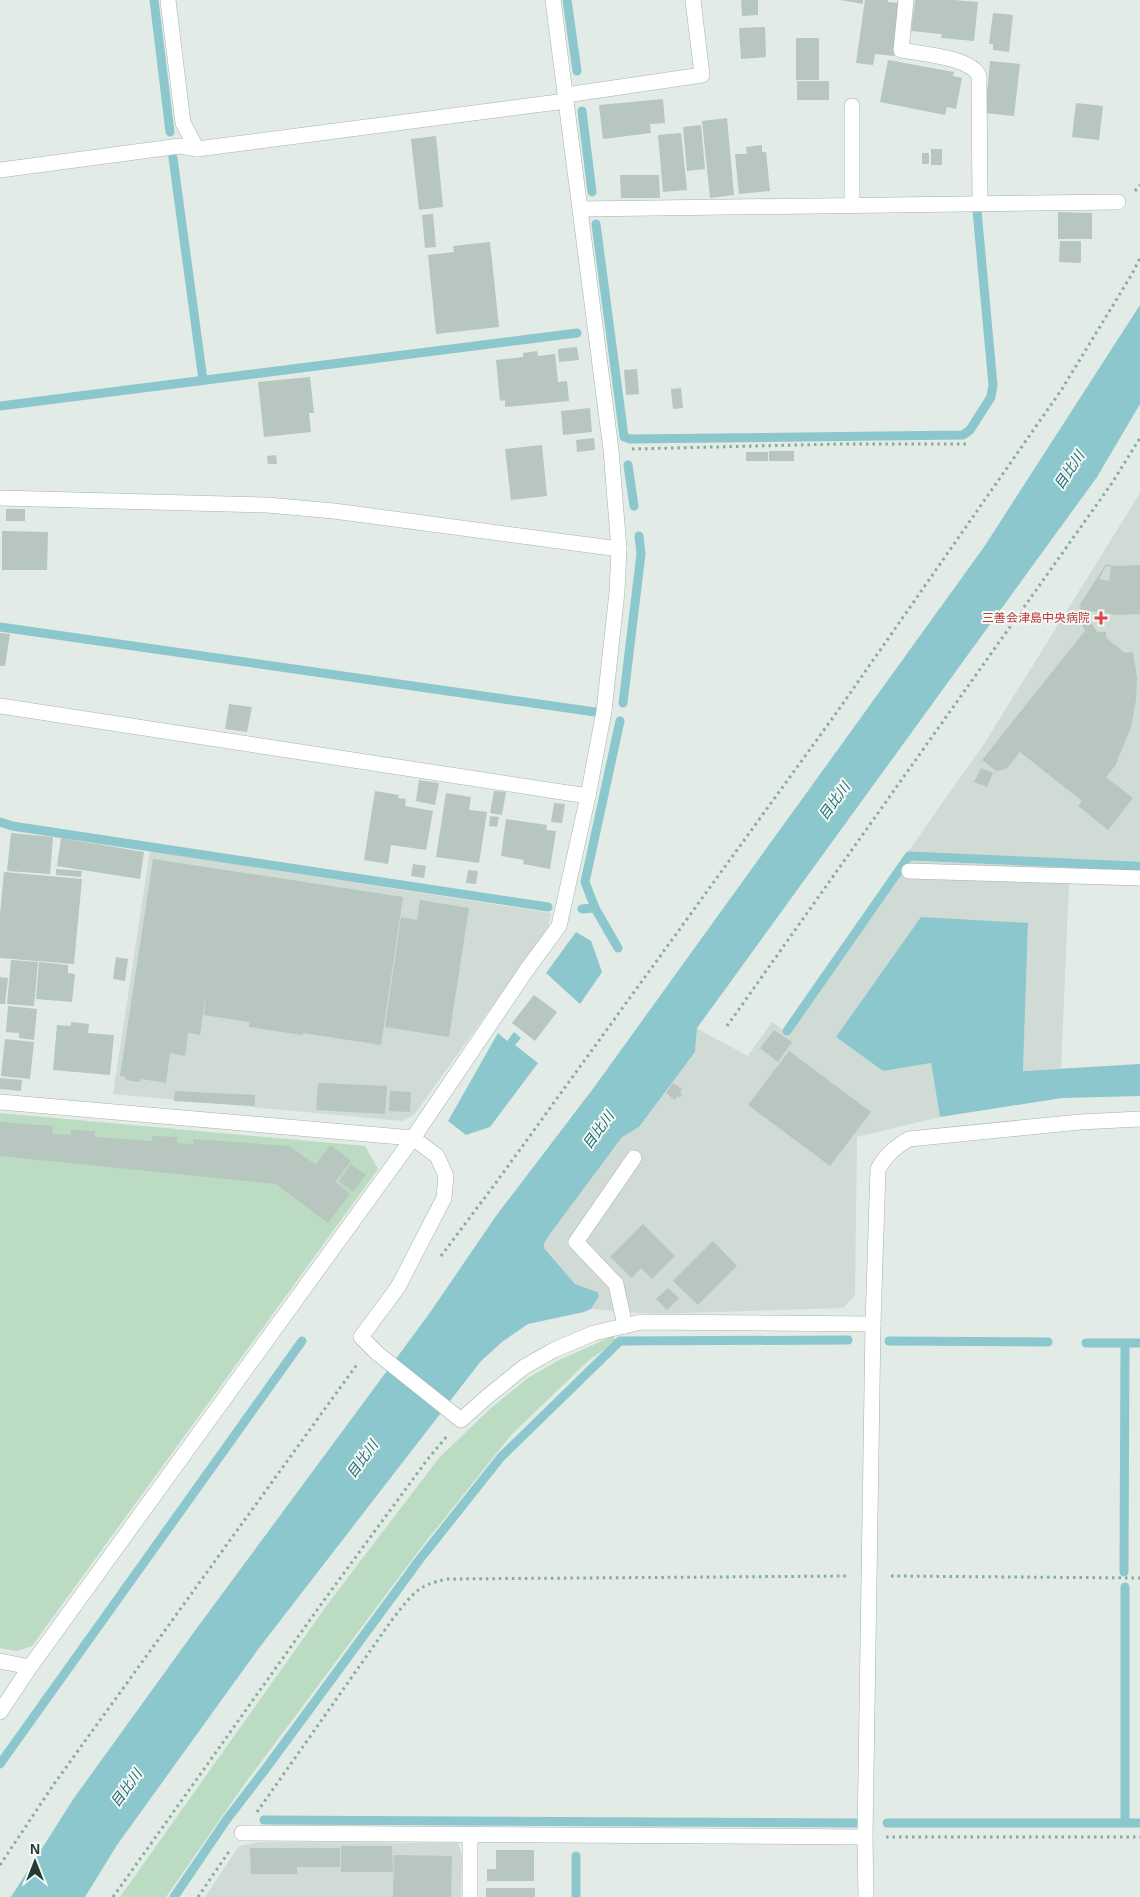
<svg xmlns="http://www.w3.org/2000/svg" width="1140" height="1897" font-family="Helvetica,'Noto Sans JP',sans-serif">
	<rect width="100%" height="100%" fill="#e2ebe6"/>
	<g fill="#d0dbd5">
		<path d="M1140 493V861L907 853 984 744Z"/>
		<path d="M150 851 551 913 548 928 414 1115 402 1121 113 1094Z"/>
		<path d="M910 861 1132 869 1131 886 1069 884 1061 1068 1023 1071 1028 924 836 1037 883 1071 931 1063 940 1117 857 1137 855 1295 843 1308 653 1314 591 1309 599 1296 597 1292 575 1284 544 1248V1244L547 1238 622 1136 639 1127 695 1052 696 1028 748 1056 772 1022 789 1034Z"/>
		<path d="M259 1842 458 1843 462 1856 461 1897H205L239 1846Z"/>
	</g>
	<g fill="#bbdbc2">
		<path d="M0 1113 365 1146 378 1169 32 1646 17 1651 0 1648Z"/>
		<path d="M613 1336 616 1341 588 1361 511 1435 420 1549 243 1786 166 1897H120L330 1601 439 1458 490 1409 528 1378 559 1360Z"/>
	</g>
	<g fill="#8cc7cd">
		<path d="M1140 305V404L1097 477 697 1028 695 1052 639 1127 622 1137 547 1238 544 1244V1248L575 1284 597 1292 599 1296 591 1309 584 1312 528 1324 502 1342 481 1361 259 1648 117 1845 85 1897H11L74 1798 194 1632 429 1314 496 1216 595 1086 984 547Z"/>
		<path d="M921 917 1028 923 1023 1071 1140 1064V1096L1062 1098 940 1117 931 1063 883 1071 836 1037Z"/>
		<path d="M576 932 591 941 602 972 580 1004 546 973Z"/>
		<path d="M514 1032 521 1038 515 1045 538 1063 490 1127 466 1135 448 1121 498 1033 507 1041Z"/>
	</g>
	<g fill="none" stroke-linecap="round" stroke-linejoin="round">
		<g stroke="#8cc7cd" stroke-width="9">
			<path d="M154 0 170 132"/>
			<path d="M567 0 577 71"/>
			<path d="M582 111 592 192"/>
			<path d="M173 158 203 380"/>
			<path d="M596 224 624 437 630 439 963 435 970 430 991 397 993 385 977 211"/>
			<path d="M0 406 577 333"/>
			<path d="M628 465 634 506"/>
			<path d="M0 627 595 712"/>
			<path d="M623 703 641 554 639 536"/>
			<path d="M0 822 12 826 548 907"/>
			<path d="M582 909 595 908"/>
			<path d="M618 948 595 908 585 882 620 721"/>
			<path d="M787 1031 909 856 1138 866"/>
			<path d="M889 1341 1048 1342"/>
			<path d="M1086 1343H1140"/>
			<path d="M1124 1572 1125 1343"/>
			<path d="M1125 1587V1823"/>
			<path d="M0 1764 302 1341"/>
			<path d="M264 1820 855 1823"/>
			<path d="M887 1823H1140"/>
			<path d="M174 1897 227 1819 264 1771 420 1559 501 1457 620 1341 848 1340"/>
			<path d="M576 1897V1856"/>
		</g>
	</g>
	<g fill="#b7c6bf" fill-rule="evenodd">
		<path d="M741 0H758V15L742 16Z"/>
		<path d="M840 0H863V4Z"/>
		<path d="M865 0H888V2L900 3 894 56 875 54 873 65 856 63Z"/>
		<path d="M915 0H954L978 2 974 41 941 38 942 34 911 31Z"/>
		<path d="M993 13 1013 15 1009 52 993 50V44H989Z"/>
		<path d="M765 27 766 57 741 59 739 28Z"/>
		<rect x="796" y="38" width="23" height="42"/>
		<path d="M888 60 954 72 953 76 962 78 956 109 947 107 945 115 880 102Z"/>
		<path d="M990 61 1020 64 1014 116 985 113Z"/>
		<rect x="797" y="81" width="32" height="19"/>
		<path d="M663 99 665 123 650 124 651 133 603 139 599 105Z"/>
		<path d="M1076 103 1103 106 1099 140 1072 137Z"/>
		<path d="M727 118 734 195 710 198 702 121Z"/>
		<path d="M701 125 705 169 687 171 683 127Z"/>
		<path d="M681 133 687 190 663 192 658 135Z"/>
		<path d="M436 136 443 207 419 210 411 139Z"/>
		<path d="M762 145V152H766L770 191 739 194 735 154H747L746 147Z"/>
		<rect x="931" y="149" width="11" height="16"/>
		<rect x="922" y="153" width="7" height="11"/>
		<path d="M620 175H659L660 198H621Z"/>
		<path d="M1058 212 1092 213V239H1058Z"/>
		<path d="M433 214 436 247 425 248 422 215Z"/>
		<path d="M1060 241H1081V263L1059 262Z"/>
		<path d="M490 242 499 327 436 334 428 255 454 252 453 246Z"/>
		<path d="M577 347 579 360 559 362 558 349Z"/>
		<path d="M537 351 538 356 555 354 558 382 567 381 569 401 505 407V400L500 401 496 360 523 357V353Z"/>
		<path d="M637 369 639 394 626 395 624 370Z"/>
		<path d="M310 377 314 413H309L311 432 264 437 258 382Z"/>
		<path d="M681 388 683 408 673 409 671 389Z"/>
		<path d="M590 408 592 432 563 435 561 411Z"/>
		<path d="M594 438 595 450 577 452 576 440Z"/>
		<path d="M542 445 547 496 511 500 505 449Z"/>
		<rect x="769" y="451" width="25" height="10"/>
		<rect x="746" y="452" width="22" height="9"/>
		<path d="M276 455 277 464H268L267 456Z"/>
		<rect x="6" y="509" width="19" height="12"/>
		<path d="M2 531 48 532 47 570H2Z"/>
		<path d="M1106 564 1116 566 1140 565V614L1117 615 1091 611V622L1097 632H1106V638L1125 653 1133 652 1137 678 1136 700 1131 727 1115 766 1106 777 1133 798 1108 830 1078 806 1082 801 1020 752 1006 769 996 771 982 760 1084 632 1086 633 1081 623V610L1087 611 1080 609 1081 606H1079ZM1106 566 1111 567 1109 581 1099 579Z"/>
		<path d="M0 633 10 634 5 666H0Z"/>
		<path d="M229 704 252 707 247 732 225 729Z"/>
		<path d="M981 768 993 773 987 787 974 782Z"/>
		<path d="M419 780 439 783 435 805 416 801Z"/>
		<path d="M375 791 399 795 398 798 406 799 405 806 433 811 426 850 391 845 388 864 364 860Z"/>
		<path d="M494 791 506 792 502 815 490 813Z"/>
		<path d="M446 793 471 797 469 810 487 812 479 863 436 857Z"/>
		<path d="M554 803 565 804 562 823 551 822Z"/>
		<path d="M490 816 499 817 497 827 489 826Z"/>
		<path d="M506 819 547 825 546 830 556 831 550 869 523 864 524 860 501 856Z"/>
		<path d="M11 833 53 837 50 874 7 871Z"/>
		<path d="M61 838 144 852 140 879 57 866Z"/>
		<path d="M153 859 403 897 381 1045 303 1033 302 1035 249 1027V1022L204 1015 206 992 200 1035 188 1033 185 1056 170 1053 166 1083 141 1079 140 1082 125 1080V1077L120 1076Z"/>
		<path d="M413 864 426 866 424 878 411 876Z"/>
		<path d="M56 869 82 871 81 877 56 875Z"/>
		<path d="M468 870 478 871 476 884 466 883Z"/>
		<path d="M4 872 82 879 74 964 0 958V914Z"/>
		<path d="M420 900 469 908 449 1037 385 1027 401 917 417 920Z"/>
		<path d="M116 957 128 959 125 981 113 979Z"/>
		<path d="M11 960 38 962 34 1006 7 1004Z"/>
		<path d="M39 962 68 965V973L75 974 72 1002 36 999Z"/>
		<path d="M0 977 8 978 5 1004H0Z"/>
		<path d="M534 995 557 1012 535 1041 512 1023Z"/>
		<path d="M8 1006 37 1009 34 1040 19 1038V1033L6 1032Z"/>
		<path d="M71 1022 89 1024 88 1033 114 1035 110 1075 53 1070 57 1025 71 1026Z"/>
		<path d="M774 1030 792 1042 778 1062 760 1048Z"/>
		<path d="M5 1039 34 1042 30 1079 1 1076Z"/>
		<path d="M789 1051 871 1112 830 1166 748 1105Z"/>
		<path d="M0 1078 22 1080 21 1091 0 1089Z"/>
		<path d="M318 1083 387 1086 385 1114 316 1110Z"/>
		<path d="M673 1083 682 1089 680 1093 682 1094 680 1098 678 1096 675 1100 666 1093Z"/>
		<path d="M175 1091 255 1095V1106L174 1101Z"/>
		<path d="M390 1091 411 1092 410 1112 389 1111Z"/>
		<path d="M0 1122 53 1126 52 1134 70 1135 71 1130 95 1131V1137L152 1141V1136L177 1137V1143L193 1144V1139L289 1146 316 1165 330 1145 351 1161 335 1182 350 1194 328 1223 276 1184 0 1156Z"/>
		<path d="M351 1164 366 1175 353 1192 339 1181Z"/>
		<path d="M643 1224 675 1256 652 1279 641 1268 632 1278 610 1257Z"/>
		<path d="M713 1241 737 1266 698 1305 673 1281Z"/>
		<path d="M668 1288 679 1298 667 1310 656 1299Z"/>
		<path d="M341 1846H392L393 1872H341Z"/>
		<path d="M250 1848H340V1867H297V1874H251Z"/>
		<path d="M496 1850H534V1881H487V1869H496Z"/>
		<path d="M394 1855 452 1856 451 1897H393Z"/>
		<rect x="486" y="1888" width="49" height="9"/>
	</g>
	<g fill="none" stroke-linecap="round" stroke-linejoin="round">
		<defs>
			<g id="lane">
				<path d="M852 106V205"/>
				<path d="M909 871 1140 878"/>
				<path d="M625 1326 616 1284 576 1242 634 1158"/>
			</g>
			<g id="street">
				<path d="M168 0 183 123 197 149"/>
				<path d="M906 0 901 50C921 54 971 57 979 76L980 203"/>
				<path d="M566 95 702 75 693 0"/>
				<path d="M0 170 180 146 197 149 566 101"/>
				<path d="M580 209 1118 202"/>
				<path d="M0 498 267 505 334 511 619 549"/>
				<path d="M0 706 588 796"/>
				<path d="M0 1102 413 1138 437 1156 446 1176 444 1198 398 1287 361 1337 377 1353 461 1420 488 1396 524 1367 554 1350 594 1333 641 1322 873 1324"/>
				<path d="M0 1661 30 1667"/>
				<path d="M0 1712 30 1667 413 1138 528 968 559 926 588 796 604 711 617 592 619 549 611 450 553 0"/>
				<path d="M242 1833 865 1837"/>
				<path d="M470 1897V1836"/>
				<path d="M866 1897 865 1837 873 1324 878 1169C886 1155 895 1147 909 1139L1080 1122 1140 1119"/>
			</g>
		</defs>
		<use href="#lane" stroke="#a5b3ad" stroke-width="16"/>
		<use href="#street" stroke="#a5b3ad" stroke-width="16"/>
		<g stroke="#84ad9e" stroke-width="3" stroke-dasharray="2.5 4" stroke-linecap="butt">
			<path d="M1135 191 1140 185"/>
			<path d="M632 449 839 444H970"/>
			<path d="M727 1026 1112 483 1140 438"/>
			<path d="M441 1256 495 1184 837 712 1062 389 1132 274 1140 258"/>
			<path d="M891 1576 1140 1578"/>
			<path d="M257 1812 394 1617C413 1594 417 1585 447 1579L849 1576"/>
			<path d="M886 1837H1140"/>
			<path d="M0 1865 54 1784 358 1363"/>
			<path d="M113 1897 322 1603 427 1460 447 1436"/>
			<path d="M198 1897 230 1850"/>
		</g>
		<use href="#lane" stroke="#fff" stroke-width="15"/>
		<use href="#street" stroke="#fff" stroke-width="15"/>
	</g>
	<path fill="#e0444e" stroke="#f2f8f4" stroke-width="2" d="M1098.5 610.5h5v5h5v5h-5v5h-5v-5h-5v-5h5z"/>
	<g text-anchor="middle" stroke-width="4" stroke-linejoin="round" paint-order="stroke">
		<g font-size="12" fill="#be3a42" stroke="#f2f8f4" text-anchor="end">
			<text x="1090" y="622">三善会津島中央病院</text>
		</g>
		<g font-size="14" font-style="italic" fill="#206a73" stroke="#f2f8f4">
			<text transform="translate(1069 470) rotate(-56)" y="5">目比川</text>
			<text transform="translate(834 801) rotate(-54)" y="5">目比川</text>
			<text transform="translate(598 1130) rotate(-54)" y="5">目比川</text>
			<text transform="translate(362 1459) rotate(-54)" y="5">目比川</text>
			<text transform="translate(126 1788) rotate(-54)" y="5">目比川</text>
		</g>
	</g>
	<g transform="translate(35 1862)" stroke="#f2f8f4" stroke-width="4" paint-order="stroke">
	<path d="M0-4L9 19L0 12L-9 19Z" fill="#233b33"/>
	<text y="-8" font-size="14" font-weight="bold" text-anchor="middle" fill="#233b33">N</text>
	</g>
</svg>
